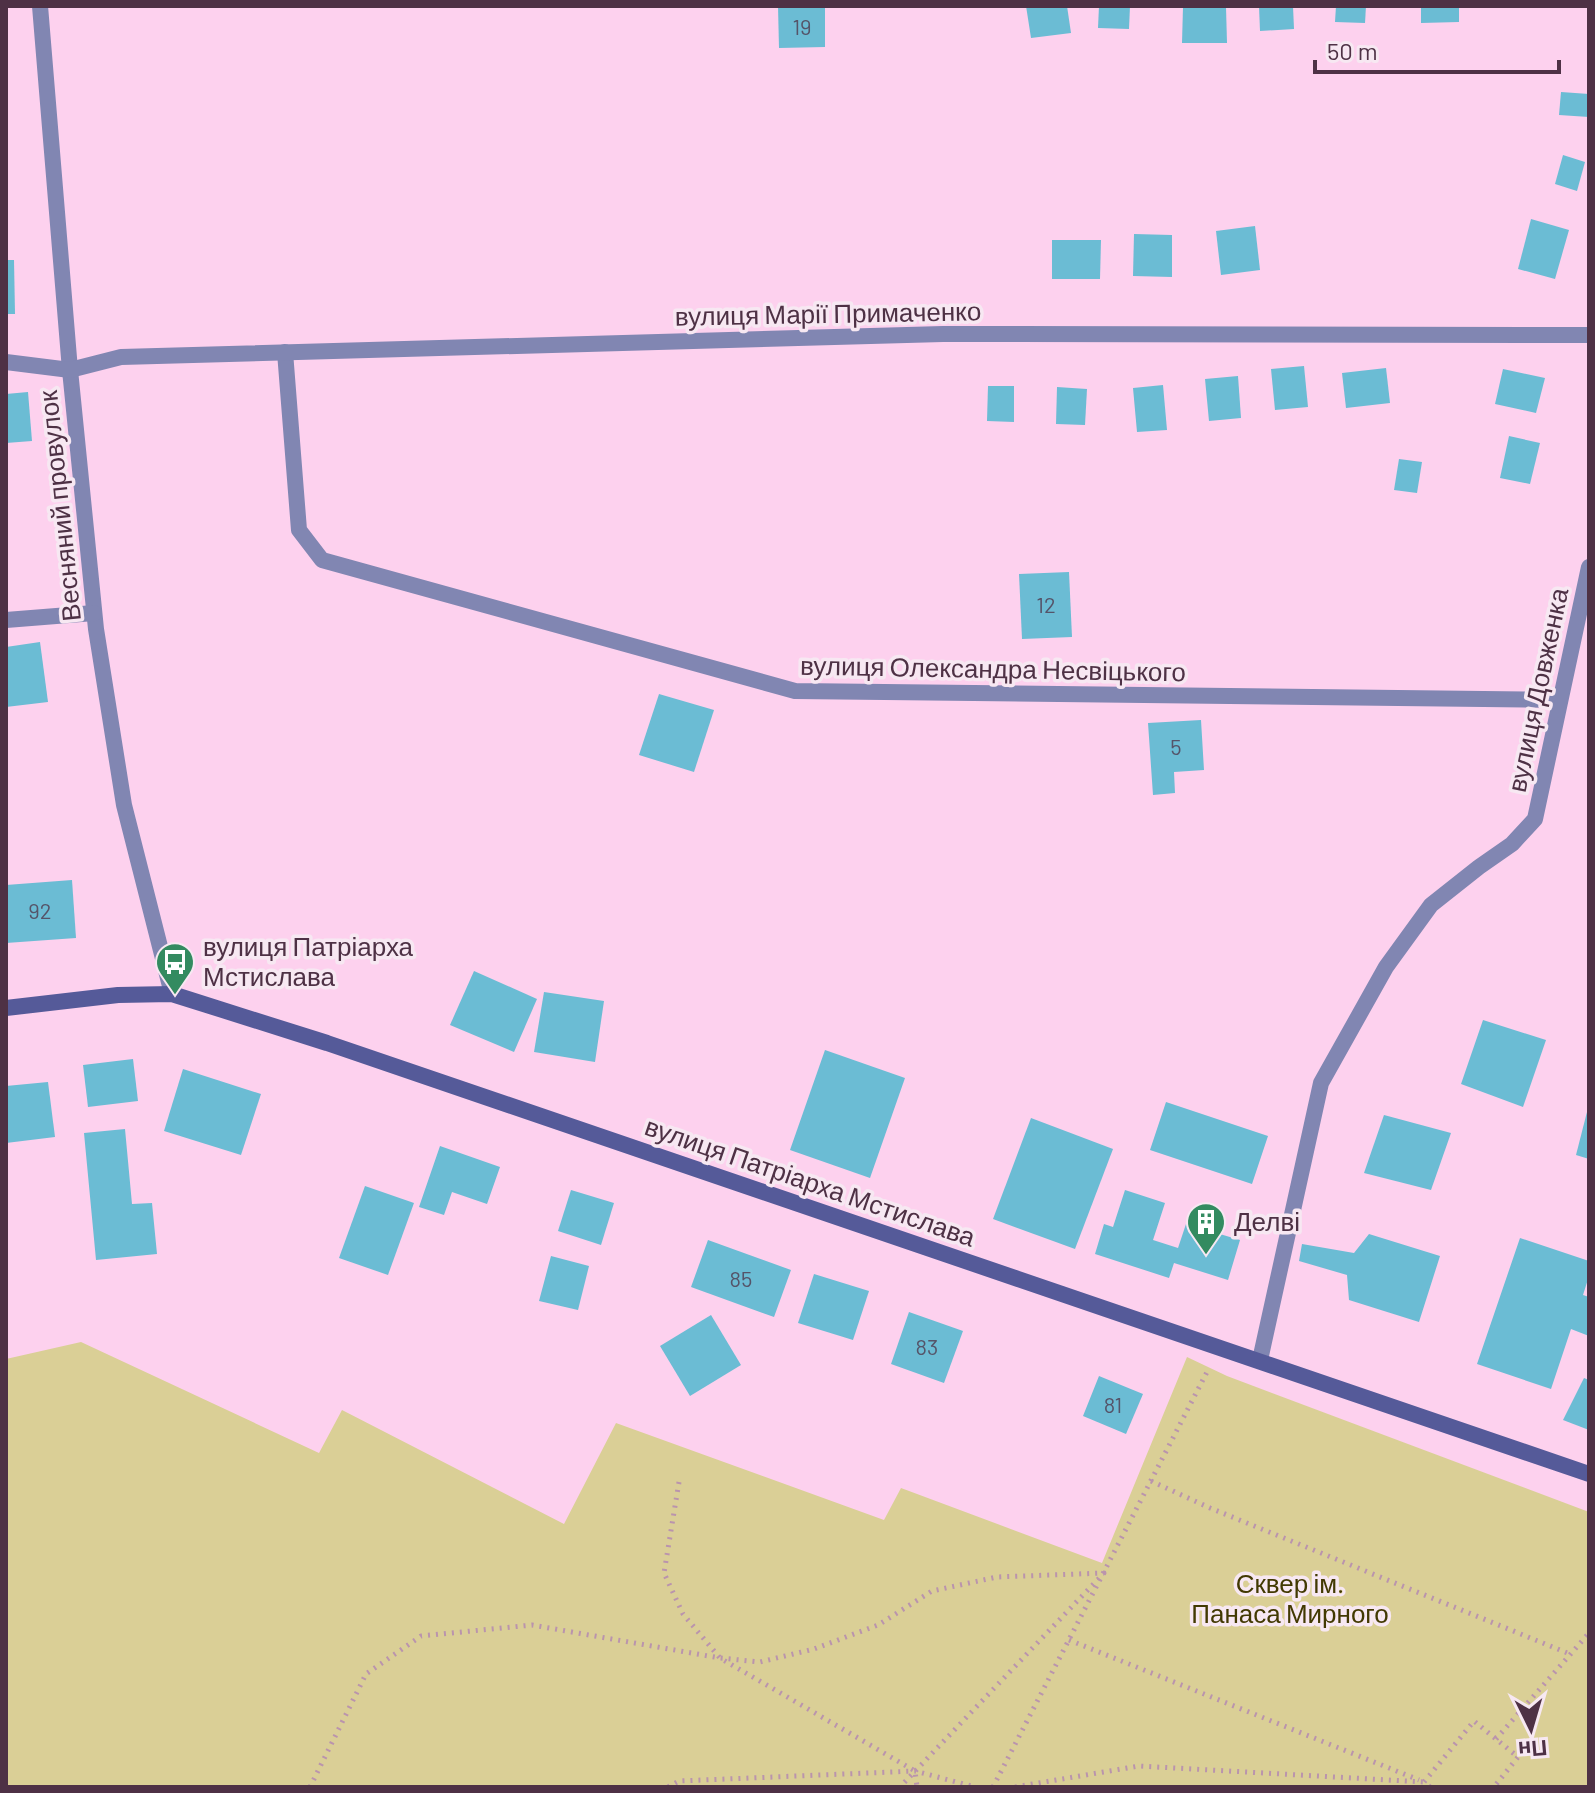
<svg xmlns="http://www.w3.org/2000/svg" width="1595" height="1793" font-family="Barlow,sans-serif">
	<rect width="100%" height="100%" fill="#fdd1ee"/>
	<path fill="#dacf96" d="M81 1342 319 1453 342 1410 564 1524 616 1423 884 1520 901 1488 1102 1563 1187 1357 1227 1376 1589 1512V1787H6V1359Z"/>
	<g fill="#6bbcd4">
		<path d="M778 6H825V47L779 48Z"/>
		<path d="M1026 6H1067L1071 33 1031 38Z"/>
		<path d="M1099 6H1130L1129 29 1098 28Z"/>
		<path d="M1259 6H1293L1294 29 1260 31Z"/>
		<path d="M1336 6H1366L1365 23 1335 22Z"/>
		<path d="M1421 6H1459V22L1421 23Z"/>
		<path d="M1183 7H1226L1227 43H1182Z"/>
		<path d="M1561 92 1589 94V117L1559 115Z"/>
		<path d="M1563 155 1585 162 1577 191 1555 184Z"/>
		<path d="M1531 219 1569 230 1555 279 1518 269Z"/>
		<path d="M1255 226 1260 270 1221 275 1216 231Z"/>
		<path d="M1134 234 1172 235V277L1133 276Z"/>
		<path d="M1052 240H1101L1100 279H1052Z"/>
		<path d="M6 260H14L15 314H6Z"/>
		<path d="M1304 366 1308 407 1275 410 1271 369Z"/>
		<path d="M1386 368 1390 403 1346 408 1342 373Z"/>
		<path d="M1503 369 1545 378 1536 413 1495 404Z"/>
		<path d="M1238 376 1241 418 1209 421 1205 379Z"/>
		<path d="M1163 385 1167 430 1137 432 1133 388Z"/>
		<path d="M988 386H1014V422L987 421Z"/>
		<path d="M1057 387 1087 389 1085 425 1056 424Z"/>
		<path d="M28 392 32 441 6 443V394Z"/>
		<path d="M1509 436 1540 443 1530 484 1500 478Z"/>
		<path d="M1399 459 1422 462 1417 493 1394 490Z"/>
		<path d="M1069 572 1072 637 1022 639 1019 574Z"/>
		<path d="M40 642 48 702 6 707V647Z"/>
		<path d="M659 694 714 710 694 772 639 755Z"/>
		<path d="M1201 720 1204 770 1174 772 1175 793 1153 795 1148 723Z"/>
		<path d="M72 880 76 938 6 943V885Z"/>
		<path d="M474 971 537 999 514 1052 450 1025Z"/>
		<path d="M544 992 604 1001 595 1062 534 1052Z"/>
		<path d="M1483 1020 1546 1040 1523 1107 1461 1084Z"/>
		<path d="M825 1050 905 1078 870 1178 790 1150Z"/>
		<path d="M133 1059 138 1101 88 1107 83 1065Z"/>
		<path d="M183 1069 261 1094 241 1155 164 1131Z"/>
		<path d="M48 1082 55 1137 6 1143V1086Z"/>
		<path d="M1166 1102 1268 1136 1252 1184 1150 1150Z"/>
		<path d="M1588 1108 1589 1109V1159L1576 1155Z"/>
		<path d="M1384 1115 1451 1133 1431 1190 1364 1173Z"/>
		<path d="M1031 1118 1113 1149 1075 1249 993 1219Z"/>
		<path d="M125 1129 132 1204 152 1203 157 1254 96 1260 84 1133Z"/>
		<path d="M440 1146 500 1167 487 1204 452 1192 444 1215 419 1207Z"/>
		<path d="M365 1186 414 1203 388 1275 339 1258Z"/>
		<path d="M571 1190 614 1203 601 1245 558 1231Z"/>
		<path d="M1125 1190 1165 1203 1153 1240 1178 1248 1186 1224 1240 1240 1228 1280 1174 1263 1169 1278 1095 1254 1104 1224 1113 1227Z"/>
		<path d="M1369 1234 1440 1256 1419 1322 1349 1300 1347 1275 1299 1261 1302 1244 1354 1253Z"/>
		<path d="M1520 1238 1589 1261V1276L1583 1295 1589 1297V1336L1571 1329 1551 1389 1477 1364Z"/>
		<path d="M708 1240 791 1270 774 1317 691 1287Z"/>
		<path d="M551 1256 589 1266 578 1310 539 1301Z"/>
		<path d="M814 1274 869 1291 853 1340 798 1323Z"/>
		<path d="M909 1312 963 1331 944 1383 891 1364Z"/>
		<path d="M711 1315 741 1365 690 1396 660 1346Z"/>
		<path d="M1099 1376 1143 1394 1126 1434 1083 1416Z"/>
		<path d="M1584 1378 1589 1380V1430L1563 1420Z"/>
	</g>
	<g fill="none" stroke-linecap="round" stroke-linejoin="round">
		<g stroke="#ba94ad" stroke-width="5" stroke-dasharray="2 6" stroke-linecap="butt">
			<path d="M1151 1481 1210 1508 1570 1654"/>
			<path d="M679 1482 664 1573 683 1614 720 1658 915 1771 917 1787"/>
			<path d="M1069 1640 1419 1780"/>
			<path d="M1496 1739 1589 1633"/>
			<path d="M310 1787 366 1674 421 1636 532 1625 720 1658 760 1662 814 1649 878 1625 932 1591 997 1577 1104 1573 900 1787"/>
			<path d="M668 1787 679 1781 915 1771 975 1787"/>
			<path d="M993 1787 1209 1368"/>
			<path d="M1015 1787 1139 1766 1424 1782"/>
			<path d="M1430 1787 1424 1782 1474 1721 1518 1757 1494 1787"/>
		</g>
		<g stroke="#8186b2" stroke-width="16">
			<path d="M40 6 70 370 96 629 124 805 172 994"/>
			<path d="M285 352 299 530 322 560 795 691 1560 700"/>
			<path d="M6 362 70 370 121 357 943 334 1589 335"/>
			<path d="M6 620 94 613"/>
			<path d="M1260 1360 1321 1083 1386 967 1431 905 1479 867 1512 844 1535 819 1589 567"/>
		</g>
		<path stroke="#555a99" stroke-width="16" d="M6 1008 118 995 172 994 327 1043 1589 1474"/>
	</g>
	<defs>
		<symbol id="bus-pin" viewBox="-11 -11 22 30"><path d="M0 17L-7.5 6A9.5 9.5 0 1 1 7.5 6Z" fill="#338b60" stroke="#f7e8f2"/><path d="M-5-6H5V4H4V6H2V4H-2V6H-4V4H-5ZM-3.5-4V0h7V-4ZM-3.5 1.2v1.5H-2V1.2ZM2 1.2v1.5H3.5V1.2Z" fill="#fff"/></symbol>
		<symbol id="building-pin" viewBox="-11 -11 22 30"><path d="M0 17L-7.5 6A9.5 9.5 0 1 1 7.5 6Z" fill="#338b60" stroke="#f7e8f2"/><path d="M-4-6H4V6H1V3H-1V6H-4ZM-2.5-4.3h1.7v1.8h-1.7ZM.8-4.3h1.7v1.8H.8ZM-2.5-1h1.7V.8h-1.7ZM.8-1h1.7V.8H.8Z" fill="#fff"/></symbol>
	</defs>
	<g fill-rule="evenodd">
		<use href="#bus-pin" x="153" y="940" width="44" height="60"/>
		<use href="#building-pin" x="1184" y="1200" width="44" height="60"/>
	</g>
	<g text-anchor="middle" stroke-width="7" stroke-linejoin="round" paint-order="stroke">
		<g font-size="22" fill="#555469">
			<text x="802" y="35">19</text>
			<text x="1046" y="613">12</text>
			<text x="1176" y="755">5</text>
			<text x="40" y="919">92</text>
			<text x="741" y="1287">85</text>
			<text x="927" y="1355">83</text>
			<text x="1113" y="1413">81</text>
		</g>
		<g font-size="26" fill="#4e3145" stroke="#f7e8f2">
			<text transform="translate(828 314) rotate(-1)" y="9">вулиця Марії Примаченко</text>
			<text transform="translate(60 506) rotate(-96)" y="9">Весняний провулок</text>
			<text transform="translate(993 669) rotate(1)" y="9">вулиця Олександра Несвіцького</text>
			<text transform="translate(1538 690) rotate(-78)" y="9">вулиця Довженка</text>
			<text transform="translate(810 1182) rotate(19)" y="9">вулиця Патріарха Мстислава</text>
		</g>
		<g font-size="26" fill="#4e3145" stroke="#f7e8f2" text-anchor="start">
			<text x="203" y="956">вулиця Патріарха<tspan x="203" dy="30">Мстислава</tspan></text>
			<text x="1234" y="1231">Делві</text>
		</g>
		<g font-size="26" fill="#423902" stroke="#f7e8f2">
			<text x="1290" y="1593">Сквер ім.<tspan x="1290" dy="30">Панаса Мирного</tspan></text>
		</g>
	</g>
	<rect width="1595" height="1793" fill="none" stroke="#4e3145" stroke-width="16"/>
	<g transform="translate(1531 1729) rotate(175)" stroke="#f7e8f2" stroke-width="6" paint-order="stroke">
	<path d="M0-6L14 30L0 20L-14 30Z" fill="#4e3145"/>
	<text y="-12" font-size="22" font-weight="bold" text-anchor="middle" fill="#4e3145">Пн</text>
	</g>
	<path d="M1315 60v12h244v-12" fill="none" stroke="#4e3145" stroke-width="4"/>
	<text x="1327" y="60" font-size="24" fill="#4e3145" stroke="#f7e8f2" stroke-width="6" paint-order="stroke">50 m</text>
</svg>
